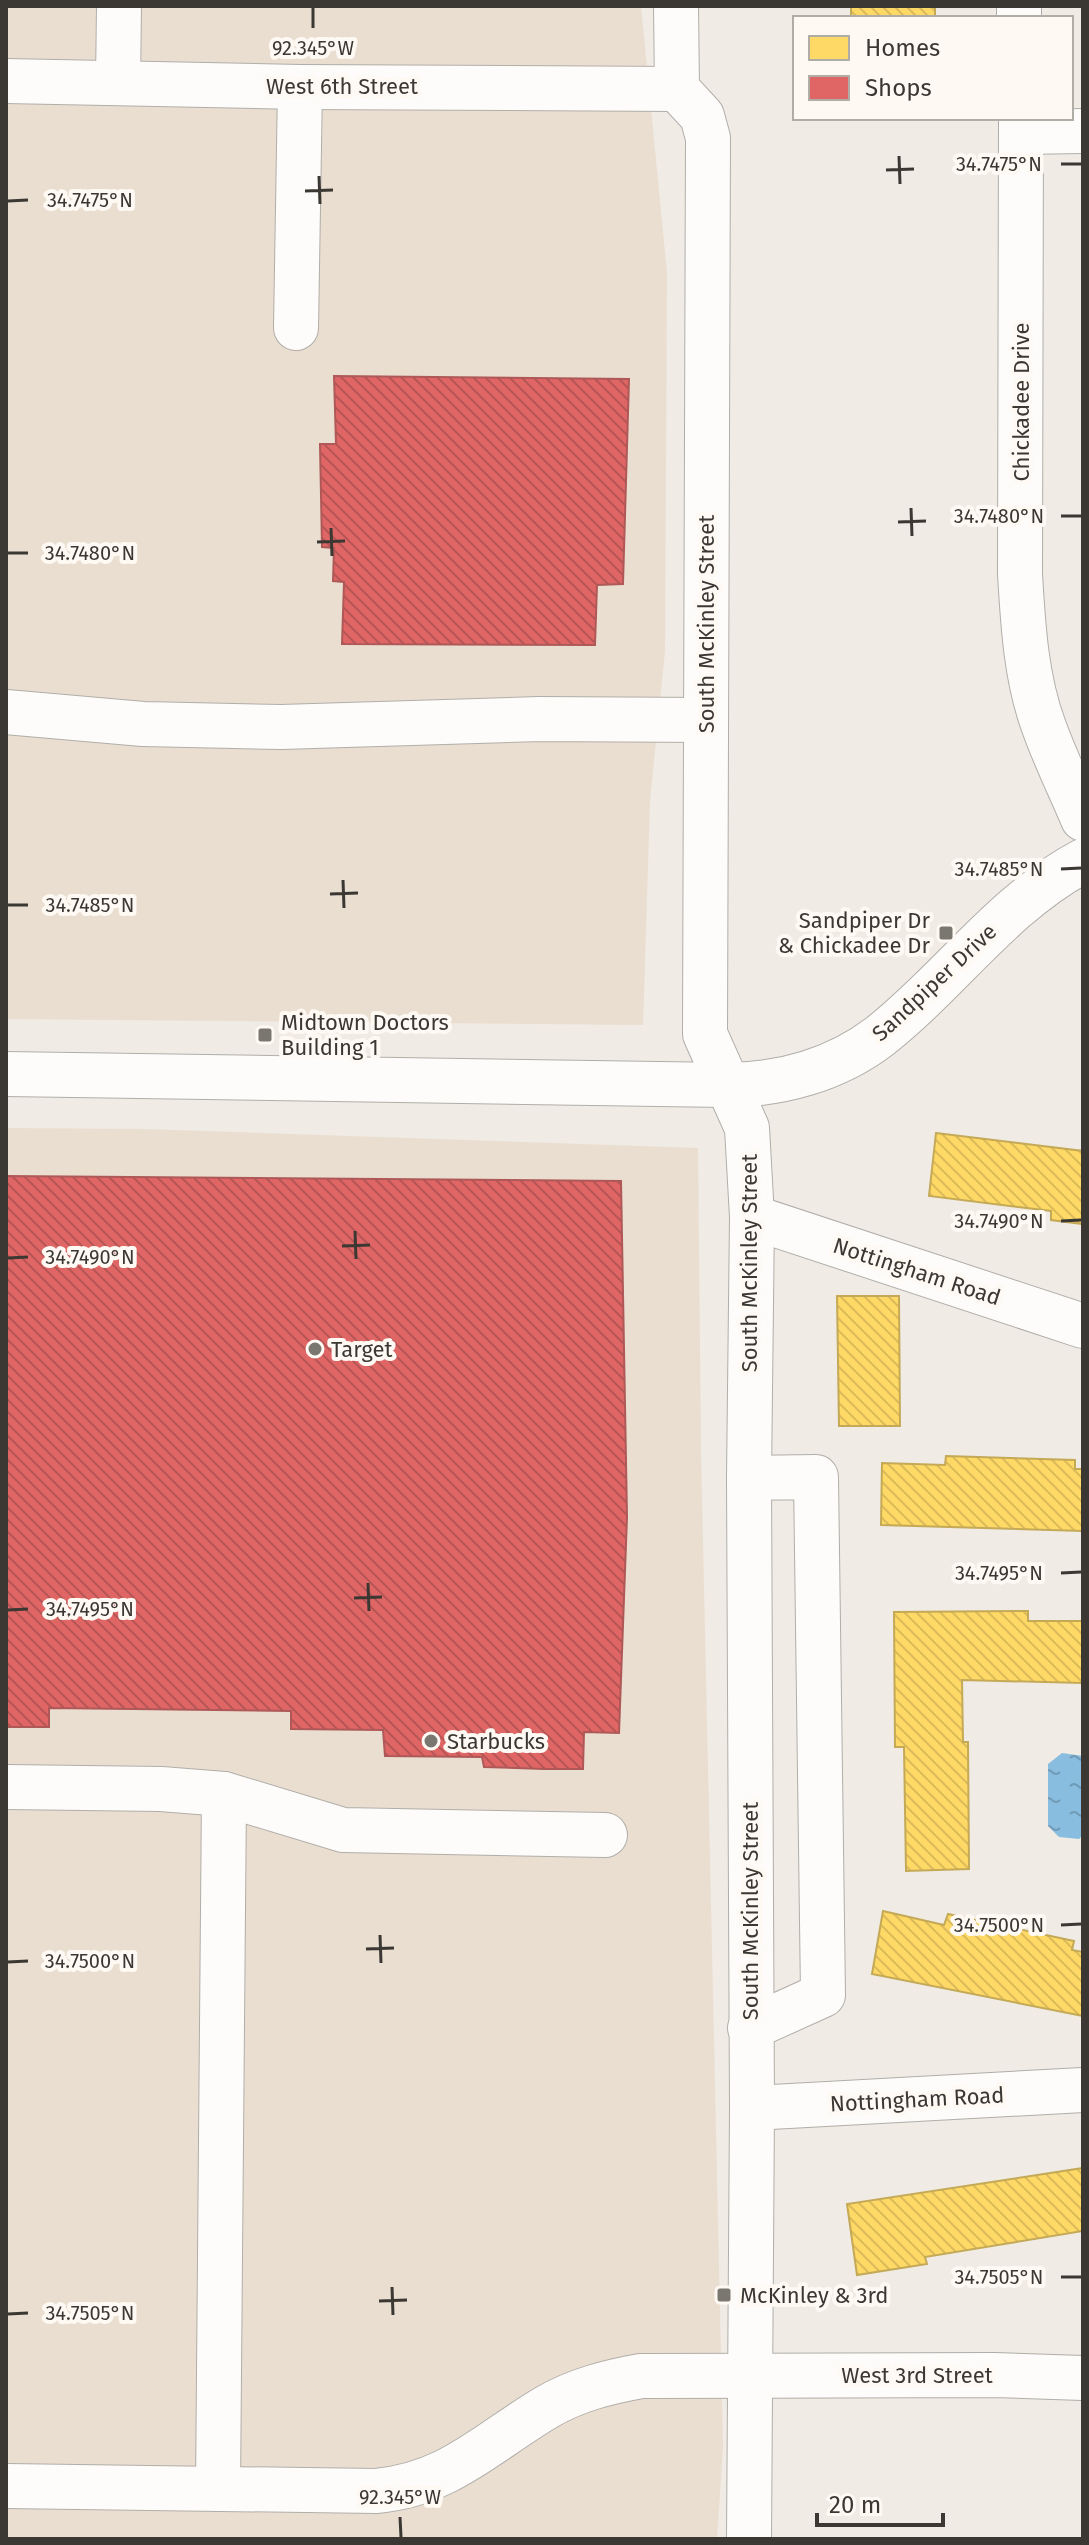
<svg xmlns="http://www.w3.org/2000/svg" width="1089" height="2545" font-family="'Fira Sans',sans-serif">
	<defs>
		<pattern id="water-ripples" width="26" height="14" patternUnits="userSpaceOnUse" patternTransform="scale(2)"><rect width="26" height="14" fill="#88bde0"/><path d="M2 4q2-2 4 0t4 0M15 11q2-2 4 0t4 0" fill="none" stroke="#709bb6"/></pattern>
		<pattern id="homes-back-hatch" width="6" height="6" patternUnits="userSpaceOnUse" patternTransform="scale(2)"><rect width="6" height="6" fill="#ffd966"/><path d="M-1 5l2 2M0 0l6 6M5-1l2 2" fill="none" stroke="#dbbb59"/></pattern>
		<pattern id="shops-back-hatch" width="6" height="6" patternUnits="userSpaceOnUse" patternTransform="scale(2)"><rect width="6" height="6" fill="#e06666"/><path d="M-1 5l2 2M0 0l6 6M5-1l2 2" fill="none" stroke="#b75555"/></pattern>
	</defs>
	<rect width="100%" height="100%" fill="#f0ebe4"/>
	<g fill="#eaded1">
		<path d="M6 6H641L667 273 665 651 650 801 643 1025 6 1019Z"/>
		<path d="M6 1128 144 1129 698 1148 701 1451 723 2448 717 2539H6Z"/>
	</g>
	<path fill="url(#water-ripples)" d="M1062 1753 1083 1756V1835L1079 1839 1059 1837 1048 1826V1764Z"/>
	<g fill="url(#homes-back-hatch)" stroke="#c4a957" stroke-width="2">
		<rect x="851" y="6" width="84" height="12"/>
		<path d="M936 1133 1083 1151V1224L1051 1220V1211L929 1196Z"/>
		<path d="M837 1296H899L900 1426H839Z"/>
		<path d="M946 1456 1075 1460V1469H1083V1531L881 1525 882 1463 945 1465Z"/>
		<path d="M1028 1611V1621H1083V1683L962 1680 963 1742H968L969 1869 906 1871 904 1747H895L894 1612Z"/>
		<path d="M883 1911 944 1925 948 1914 1074 1941 1072 1950 1083 1952V2016L872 1974Z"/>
		<path d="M1083 2168V2231L925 2257 927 2264 857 2275 847 2204Z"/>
	</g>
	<g fill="url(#shops-back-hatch)" stroke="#ae5857" stroke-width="2">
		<path d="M334 376 629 379 623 584 597 585 595 645 342 644 344 582 333 581 334 548 322 547 320 444H336Z"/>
		<path d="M6 1176 621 1181 627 1517 619 1733 584 1732 583 1769H544L484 1767 482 1757 385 1756 383 1730 291 1729V1711L49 1708V1727H6Z"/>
	</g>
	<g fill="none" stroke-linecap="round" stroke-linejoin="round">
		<defs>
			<g id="minor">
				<path d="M676 6 677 89 702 116 708 138 705 1034 747 1128 752 1217 749 1478 752 2108 749 2539"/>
				<path d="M1019 6V18"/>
				<path d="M6 81 300 87 677 89"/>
				<path d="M118 83 119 6"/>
				<path d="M1021 118 1020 574C1023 625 1026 679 1044 727 1055 758 1070 788 1083 819"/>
				<path d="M1022 132 1083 131"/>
				<path d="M296 328 300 87"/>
				<path d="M6 712 143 724 281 727 539 719 706 720"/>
				<path d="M6 1074 726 1085C780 1085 836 1070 880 1036 951 980 1002 904 1083 861"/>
				<path d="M752 1217 1083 1326"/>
				<path d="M749 1478 816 1477 823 1995 750 2028"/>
				<path d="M6 1787 161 1789 224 1794 343 1830 605 1835"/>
				<path d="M752 2108 1083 2090"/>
				<path d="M6 2486 376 2491C450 2484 486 2443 547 2407 576 2390 608 2382 641 2376L994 2375 1083 2378"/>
				<path d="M218 2489 224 1794"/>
			</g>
		</defs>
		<use href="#minor" stroke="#b1aea9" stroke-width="46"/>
		<use href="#minor" stroke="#fdfcfb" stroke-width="44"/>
	</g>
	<path fill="none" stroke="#3b3833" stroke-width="3" d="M313 8V28M899 156 900 184M1061 164H1081M886 170 914 169M319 176 320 204M305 191 333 190M8 201 28 200M911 508 912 536M1061 516H1081M898 522 926 521M331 528 332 556M317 542 345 541M8 553H28M1061 869 1081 868M343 880 344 908M330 894 358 893M8 905H28M1061 1221 1081 1220M355 1231 356 1259M342 1246 370 1245M8 1258 28 1257M1061 1573 1081 1572M368 1583 369 1611M354 1598 382 1597M8 1610 28 1609M1061 1925 1081 1924M380 1935 381 1963M366 1949 394 1948M8 1962 28 1961M1061 2277H1081M392 2287 393 2315M379 2301 407 2300M8 2314 28 2313M400 2517 401 2537"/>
	<g fill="#7a7771" stroke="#fef9f3" stroke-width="3">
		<rect x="938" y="925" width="16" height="16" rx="4"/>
		<rect x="257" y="1027" width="16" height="16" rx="4"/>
		<circle cx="315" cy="1349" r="8"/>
		<circle cx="431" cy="1741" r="8"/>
		<rect x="716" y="2287" width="16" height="16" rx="4"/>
	</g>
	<g text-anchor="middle" stroke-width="8" stroke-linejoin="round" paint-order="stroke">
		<g font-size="22" fill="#3b3833" stroke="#fef9f3">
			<text x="342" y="94">West 6th Street</text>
			<text transform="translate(1021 402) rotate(-90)" y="8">Chickadee Drive</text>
			<text transform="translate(706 624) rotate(-90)" y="8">South McKinley Street</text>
			<text transform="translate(934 982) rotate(-43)" y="8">Sandpiper Drive</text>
			<text transform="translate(749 1263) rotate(-90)" y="8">South McKinley Street</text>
			<text transform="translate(917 1271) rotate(18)" y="8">Nottingham Road</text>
			<text transform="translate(750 1911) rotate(-90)" y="8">South McKinley Street</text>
			<text transform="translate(917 2099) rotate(-3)" y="8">Nottingham Road</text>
			<text x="917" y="2383">West 3rd Street</text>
		</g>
		<g font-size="22" fill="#3b3833" stroke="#fef9f3" text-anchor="start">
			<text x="930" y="928" text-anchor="end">Sandpiper Dr<tspan x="930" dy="25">&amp; Chickadee Dr</tspan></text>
			<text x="281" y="1030">Midtown Doctors<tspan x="281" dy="25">Building 1</tspan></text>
			<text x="331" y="1357">Target</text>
			<text x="447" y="1749">Starbucks</text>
			<text x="740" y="2303">McKinley &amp; 3rd</text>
		</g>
	</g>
	<g font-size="20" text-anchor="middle" fill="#3b3833" stroke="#fef9f3" stroke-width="8" stroke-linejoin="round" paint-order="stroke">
		<text x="313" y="55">92.345°W</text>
		<text x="999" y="171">34.7475°N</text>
		<text x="90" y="207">34.7475°N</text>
		<text x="999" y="523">34.7480°N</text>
		<text x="90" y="560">34.7480°N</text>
		<text x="999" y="876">34.7485°N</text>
		<text x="90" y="912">34.7485°N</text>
		<text x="999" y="1228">34.7490°N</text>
		<text x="90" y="1264">34.7490°N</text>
		<text x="999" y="1580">34.7495°N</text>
		<text x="90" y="1616">34.7495°N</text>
		<text x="999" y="1932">34.7500°N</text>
		<text x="90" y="1968">34.7500°N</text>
		<text x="999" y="2284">34.7505°N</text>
		<text x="90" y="2320">34.7505°N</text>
		<text x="400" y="2504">92.345°W</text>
	</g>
	<rect width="1089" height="2545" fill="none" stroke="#3b3833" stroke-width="16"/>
	<rect x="793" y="16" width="280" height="104" fill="#fef9f3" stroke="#b0aca6" stroke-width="2"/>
	<rect x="809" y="36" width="40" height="24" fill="#ffd966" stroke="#b0aca6" stroke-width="2"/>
	<text x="865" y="56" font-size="24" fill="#3b3833">Homes</text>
	<rect x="809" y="76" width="40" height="24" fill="#e06666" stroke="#b0aca6" stroke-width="2"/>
	<text x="865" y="96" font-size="24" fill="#3b3833">Shops</text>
	<path d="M817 2513v12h126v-12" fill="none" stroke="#3b3833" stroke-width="4"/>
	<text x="829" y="2513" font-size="24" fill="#3b3833" stroke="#fef9f3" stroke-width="6" paint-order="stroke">20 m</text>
</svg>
